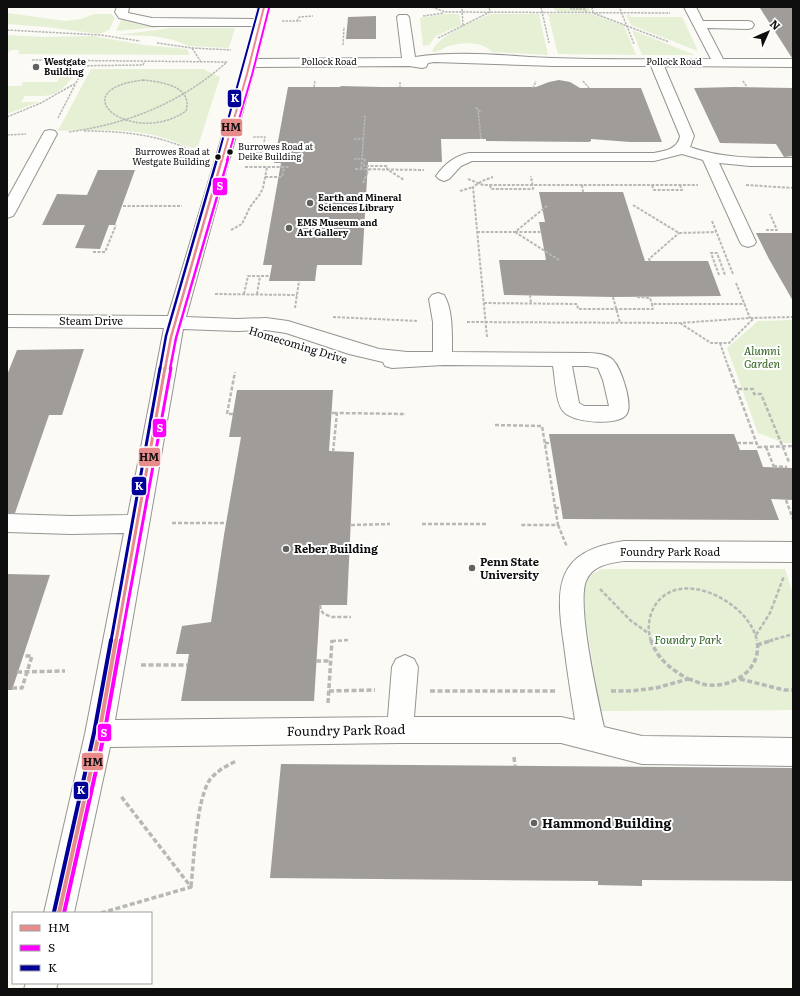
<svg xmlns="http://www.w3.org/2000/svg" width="800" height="996" font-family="Literata,serif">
	<rect width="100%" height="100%" fill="#fbfaf4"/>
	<g fill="#e5f0d5">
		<path d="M553 7H589L590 12H557Z"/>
		<path d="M7 13 65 21 81 19 94 14H111L115 18 109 30 99 34 48 27 7 24Z"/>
		<path d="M445 14H459L461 25 436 36 429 45 423 46 420 18Z"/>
		<path d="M491 14H539L548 55 492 52C484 41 461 42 449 46 442 48 440 52 432 52 437 35 475 21 491 14Z"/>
		<path d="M548 14H592L624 26 636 55 558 54Z"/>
		<path d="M626 15H630L631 17H682L698 51 631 25Z"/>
		<path d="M121 20 146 26H172L116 31Z"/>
		<path d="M172 28H235L229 47 227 48 189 46 174 40 153 36 117 35Z"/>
		<path d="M632 30 695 55H642Z"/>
		<path d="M7 35 43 37 93 36 144 45 187 49 190 55 18 54 20 50H11L7 54Z"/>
		<path d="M91 69H203L220 77 197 149C183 146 168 138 153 135 121 128 90 130 58 131Z"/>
		<path d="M62 74H65V75L74 76C55 98 53 96 25 96L21 102H39L7 114V86H21L23 82H57Z"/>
		<path d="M793 320V443H785L758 433 727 348 758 321Z"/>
		<path d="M603 569H785L793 594V710L601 711 597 691 583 601C584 586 587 573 603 569Z"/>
	</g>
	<g fill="#9f9c99">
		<path d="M760 8H793V58H792Z"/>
		<path d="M376 16V39H346L348 17Z"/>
		<path d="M559 80 570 82 580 88H641L662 142H630L591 139V141L589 142 486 141V139H441L442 162H368L362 265H317L315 281H269L272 265H263L281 163H274L288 87H341L340 86 381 87H536L549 82Z"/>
		<path d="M734 87 793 88V156L784 157 776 144 720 143 694 88Z"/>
		<path d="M98 170H135L115 225H109L100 249 75 248 85 225H42L57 194 87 195Z"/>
		<path d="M539 192H623L645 261H708L721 296 613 297 504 295 499 260H546L539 222H545Z"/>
		<path d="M756 233H793V301L769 259Z"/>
		<path d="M84 349 62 415H49L15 513H7V375L17 350Z"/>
		<path d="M237 390H333L329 451 354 452 347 605H320L314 701H181L189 654H176L182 626 211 622 224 535 241 437H229Z"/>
		<path d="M549 434H734L740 450H757L763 467 793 468V500L771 499 779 520 563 519Z"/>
		<path d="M7 574 50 575 12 690H7Z"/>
		<path d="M281 764 793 768V881L642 880V886L598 885V881L270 878Z"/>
	</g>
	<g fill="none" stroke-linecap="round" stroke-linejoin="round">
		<defs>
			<g id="minor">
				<path d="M117 7H129L128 13 152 18 255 19 258 7H270L257 59 402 58 397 17 399 15H407L409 17 415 57C460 50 506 56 552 58 605 60 658 59 711 59L684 7H696L703 21H748L752 22 754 25 752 28 748 29 707 28 723 59H793V67L664 66 694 136 690 147C723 159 758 158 793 158V166H750L719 163 756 242 754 245 748 247 742 245 740 242 703 160 682 154 654 161H472L461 166 449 179 444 181 439 179 436 176C445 164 454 156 469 153H654C665 151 678 149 680 136L651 66H554L434 62 428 63 426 67 422 68 409 66 255 67 186 317 237 319 266 318 288 321 379 349 407 352H433V322L429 299 432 295 438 293 444 295C453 309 452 335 452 352L587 353C595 353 607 354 613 360 621 368 634 406 626 415 617 426 572 423 563 411 556 403 555 378 553 366L443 365 392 368 385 366 383 362 349 354 286 333 266 330 237 331 183 329 115 720 388 717 392 667 396 659 405 655 414 659 418 667 414 717H561L575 720C571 695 567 670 564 645 555 586 555 551 624 541L793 542V562L624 561C610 563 594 565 587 579 575 599 598 700 604 727L642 736 793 738V766L642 764 561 743H400L110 747 74 913H44L85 734 124 533 71 534 7 532V514L71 516 128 515 164 328 7 327V315L168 316 241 74 253 26H152L119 18 115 12ZM572 366H587L598 368 603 380 609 406H584L579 403Z"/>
				<path d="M50 130 55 131 57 134 15 213 13 216 7 218V199L43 134 45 131Z"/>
				<path d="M26 983H58L56 989H24Z"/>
			</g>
		</defs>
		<use href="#minor" stroke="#959492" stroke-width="2"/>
		<g stroke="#b8b8b7" stroke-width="1.5" stroke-dasharray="2.5 1" stroke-linecap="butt">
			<path d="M432 7 445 12 670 13"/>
			<path d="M541 7 549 43"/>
			<path d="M571 7V9H585L586 13"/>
			<path d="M592 7 593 13 669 42"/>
			<path d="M462 9 463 26"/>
			<path d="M620 9 634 44"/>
			<path d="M423 16 444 13"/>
			<path d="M282 21H301"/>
			<path d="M297 21 299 17 313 16"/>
			<path d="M7 30 100 35 140 41"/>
			<path d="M438 38 490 12 489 7"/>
			<path d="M157 43 192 48 231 50"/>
			<path d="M343 45 344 27"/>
			<path d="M192 48 201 62"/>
			<path d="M32 60 227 62"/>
			<path d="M66 66 143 65 145 61"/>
			<path d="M143 80C162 82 193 86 186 111 132 148 59 90 143 80Z"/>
			<path d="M583 81 589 88"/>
			<path d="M743 81 747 87"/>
			<path d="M400 82V87"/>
			<path d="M314 87 315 81"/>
			<path d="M533 88 536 81"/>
			<path d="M475 108H478L481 139"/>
			<path d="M478 111H482"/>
			<path d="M7 117 41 103 76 83 85 66"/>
			<path d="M58 118 75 85"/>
			<path d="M84 131C125 131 162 135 199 154"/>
			<path d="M69 132C131 123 180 103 227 62"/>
			<path d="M7 135 26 134"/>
			<path d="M354 139H363"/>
			<path d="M249 153H262L265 137H253"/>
			<path d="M354 159H365V160"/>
			<path d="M169 160 186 157H200"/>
			<path d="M362 160 365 115"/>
		</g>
		<g stroke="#b8b8b7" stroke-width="2" stroke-dasharray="3 1.5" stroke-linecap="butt">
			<path d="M365 159 364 166H387V169L404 180"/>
			<path d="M136 161 154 163 172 159"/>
			<path d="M245 167H289"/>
			<path d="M355 169 424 170"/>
			<path d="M361 169 362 159"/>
			<path d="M265 177H282L284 167"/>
			<path d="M468 179 483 185H698"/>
			<path d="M363 183 369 169"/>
			<path d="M490 185 491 189H533L531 176"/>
			<path d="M582 185 583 192"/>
			<path d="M652 185 654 190H682L680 185"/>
			<path d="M746 185 793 188"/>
			<path d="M460 191 473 187"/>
			<path d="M633 205 679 233 716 232"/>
			<path d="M123 206H182"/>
			<path d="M712 221 733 274"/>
			<path d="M231 230 242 224 250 207 260 194 263 188 267 167"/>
			<path d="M766 230H777L770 214"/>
			<path d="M477 232H515L548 205"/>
			<path d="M515 232 559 260"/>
			<path d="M515 232H541"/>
			<path d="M93 252H105L116 225"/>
			<path d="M650 261 649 259 679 233"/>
			<path d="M719 275 711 253H717L725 275"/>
			<path d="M736 283 750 318"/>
			<path d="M215 294 297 295"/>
			<path d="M244 294 248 276H270"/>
			<path d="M257 294 260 276"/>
			<path d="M530 295 531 303"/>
			<path d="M613 297 620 323"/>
			<path d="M637 297 650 298 652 304"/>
			<path d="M484 303 577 304 578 309H653L652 304H745"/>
			<path d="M295 308 299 281"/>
			<path d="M333 317 418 321"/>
			<path d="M467 322 680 323 750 318 793 317"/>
			<path d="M680 323 711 343H729L754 318"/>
			<path d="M487 337 473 187 482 181 493 177"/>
			<path d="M720 343 729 369"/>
		</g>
		<g stroke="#b8b8b7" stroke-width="2.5" stroke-dasharray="4 2" stroke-linecap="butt">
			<path d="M729 368 758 447 793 446"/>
			<path d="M738 389H753L754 394H761L789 462"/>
			<path d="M332 413H337"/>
			<path d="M233 414H227L235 372"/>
			<path d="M495 425 542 426 558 525H520"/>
			<path d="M545 443H551"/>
			<path d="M737 443H757"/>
			<path d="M766 447 774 467"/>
			<path d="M333 452 337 413 406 414"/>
			<path d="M773 466 787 467"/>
			<path d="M786 500 793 519"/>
			<path d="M555 508H561"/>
			<path d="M172 523H226"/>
			<path d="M422 524H486"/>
			<path d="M351 525 390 524"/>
			<path d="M558 525 567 547"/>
			<path d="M600 589 630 620 648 633"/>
			<path d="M320 605 321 610 323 613 331 617H351"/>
			<path d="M756 635 770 613 784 576"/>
			<path d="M332 641 350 640"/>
			<path d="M651 641C648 632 648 623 651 614 670 562 749 599 757 641"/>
			<path d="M769 641 793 634"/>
		</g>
		<g stroke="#b8b8b7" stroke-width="3.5" stroke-dasharray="5 2.5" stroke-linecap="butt">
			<path d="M651 640C657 659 671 669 688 679"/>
			<path d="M757 645 773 640"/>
			<path d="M316 661H331"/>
			<path d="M141 665H187"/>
			<path d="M17 672 65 671"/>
			<path d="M688 679C695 680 701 685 709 685 735 687 762 669 757 640"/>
			<path d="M740 679 784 690H793"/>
			<path d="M12 688H22L32 656H23"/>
			<path d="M329 691 375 690"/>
			<path d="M430 691H555"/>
			<path d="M611 691H631L656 688 688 679"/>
			<path d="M328 703 332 640"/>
			<path d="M514 757 515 766"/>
			<path d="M191 886C194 860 196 803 209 781 215 772 226 766 236 761"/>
			<path d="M101 913 191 887 120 795"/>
		</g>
		<use href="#minor" fill="#fefefd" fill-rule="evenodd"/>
		<defs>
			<path id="bus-1-far3" d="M222 160 247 74 264 7"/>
			<path id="bus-1-far2" d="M165 369 171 337 222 159"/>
			<path id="bus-1-far1" d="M116 641 165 368"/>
			<path id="bus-1" d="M59 913 99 734 116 640"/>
			<path id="bus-2-far3" d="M227 160 252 75 269 8"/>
			<path id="bus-2-far2" d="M170 369 176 338 228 159"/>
			<path id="bus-2-far1" d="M121 641 171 368"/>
			<path id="bus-2" d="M64 913 104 735 121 640"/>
			<path id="bus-3-far3" d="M217 160 259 7"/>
			<path id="bus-3-far2" d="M160 369 166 336 217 159"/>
			<path id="bus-3-far1" d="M111 641 160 368"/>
			<path id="bus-3" d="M54 912 94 733 111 640"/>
		</defs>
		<use href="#bus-1-far3" stroke="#fff" stroke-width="4"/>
		<use href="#bus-1-far2" stroke="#fff" stroke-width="5"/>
		<use href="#bus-1-far1" stroke="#fff" stroke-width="6"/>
		<use href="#bus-1" stroke="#fff" stroke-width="7"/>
		<use href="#bus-2-far3" stroke="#fff" stroke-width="4"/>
		<use href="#bus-2-far2" stroke="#fff" stroke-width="5"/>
		<use href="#bus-2-far1" stroke="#fff" stroke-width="6"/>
		<use href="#bus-2" stroke="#fff" stroke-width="7"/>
		<use href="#bus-3-far3" stroke="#fff" stroke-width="4"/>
		<use href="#bus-3-far2" stroke="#fff" stroke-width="5"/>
		<use href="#bus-3-far1" stroke="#fff" stroke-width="6"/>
		<use href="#bus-3" stroke="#fff" stroke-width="7"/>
		<use href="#bus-1-far3" stroke="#e78b8b" stroke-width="2"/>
		<use href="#bus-1-far2" stroke="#e78b8b" stroke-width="2.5"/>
		<use href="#bus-1-far1" stroke="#e78b8b" stroke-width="3"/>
		<use href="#bus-1" stroke="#e78b8b" stroke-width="4"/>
		<use href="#bus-2-far3" stroke="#f0f" stroke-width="2"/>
		<use href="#bus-2-far2" stroke="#f0f" stroke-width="2.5"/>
		<use href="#bus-2-far1" stroke="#f0f" stroke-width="3"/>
		<use href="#bus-2" stroke="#f0f" stroke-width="4"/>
		<use href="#bus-3-far3" stroke="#009" stroke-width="2"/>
		<use href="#bus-3-far2" stroke="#009" stroke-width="2.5"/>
		<use href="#bus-3-far1" stroke="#009" stroke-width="3"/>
		<use href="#bus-3" stroke="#009" stroke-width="4"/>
	</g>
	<g fill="#61615e" stroke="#fff" stroke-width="1.5">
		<circle cx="36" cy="67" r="4"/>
		<circle cx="310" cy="203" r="4"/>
		<circle cx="289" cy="228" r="4"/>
		<circle cx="286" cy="549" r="4"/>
		<circle cx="472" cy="568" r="4"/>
		<circle cx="534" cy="823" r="4"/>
	</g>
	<g fill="#0e0e0e" stroke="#fff" stroke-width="1.5">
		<circle cx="230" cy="152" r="3.5"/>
		<circle cx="218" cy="157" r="3.5"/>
	</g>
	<g text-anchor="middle" stroke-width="4" stroke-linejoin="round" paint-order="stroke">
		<g font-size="9" font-weight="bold" fill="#0e0e0e" stroke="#fff" text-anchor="start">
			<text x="44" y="65">Westgate<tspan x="44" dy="10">Building</tspan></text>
			<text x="318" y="201">Earth and Mineral<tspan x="318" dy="10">Sciences Library</tspan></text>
			<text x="297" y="226">EMS Museum and<tspan x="297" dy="10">Art Gallery</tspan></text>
		</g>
		<g font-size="9" fill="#0e0e0e" stroke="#fff">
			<text x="329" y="65">Pollock Road</text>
			<text x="674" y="65">Pollock Road</text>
		</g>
		<g font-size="9" fill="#0e0e0e" stroke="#fff" text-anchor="start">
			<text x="238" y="150">Burrowes Road at<tspan x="238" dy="10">Deike Building</tspan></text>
			<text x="210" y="155" text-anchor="end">Burrowes Road at<tspan x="210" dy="10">Westgate Building</tspan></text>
		</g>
		<g font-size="11" fill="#0e0e0e" stroke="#fff">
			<text x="91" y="325">Steam Drive</text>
			<text transform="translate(298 345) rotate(17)" y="4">Homecoming Drive</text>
			<text x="670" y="556">Foundry Park Road</text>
		</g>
		<g font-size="11" font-style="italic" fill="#316322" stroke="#fff">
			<text x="762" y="355">Alumni<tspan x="762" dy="13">Garden</tspan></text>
			<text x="688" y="644">Foundry Park</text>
		</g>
		<g font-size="11" font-weight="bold" fill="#0e0e0e" stroke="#fff" text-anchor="start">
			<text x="294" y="553">Reber Building</text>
			<text x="480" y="566">Penn State<tspan x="480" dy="13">University</tspan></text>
		</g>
		<g font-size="13" fill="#0e0e0e" stroke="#fff">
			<text transform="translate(346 730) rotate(-1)" y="5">Foundry Park Road</text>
		</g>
		<g font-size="13" font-weight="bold" fill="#0e0e0e" stroke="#fff" text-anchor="start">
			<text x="542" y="828">Hammond Building</text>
		</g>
	</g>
	<g stroke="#fff" stroke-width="1.5">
		<rect x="227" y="89" width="15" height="19" rx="4" fill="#009"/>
		<rect x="220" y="118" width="23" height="19" rx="4" fill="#e78b8b"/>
		<rect x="212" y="177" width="16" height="19" rx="4" fill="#f0f"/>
		<rect x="152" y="418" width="15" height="20" rx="4" fill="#f0f"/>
		<rect x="138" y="447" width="23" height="20" rx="4" fill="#e78b8b"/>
		<rect x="131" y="476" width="16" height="20" rx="4" fill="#009"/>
		<rect x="97" y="723" width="15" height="19" rx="4" fill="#f0f"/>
		<rect x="81" y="752" width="23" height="19" rx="4" fill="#e78b8b"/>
		<rect x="73" y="781" width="16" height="19" rx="4" fill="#009"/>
	</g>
	<g font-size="11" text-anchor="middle" font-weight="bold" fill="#fff">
		<text x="235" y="102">K</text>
		<text x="220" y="190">S</text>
		<text x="160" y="432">S</text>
		<text x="139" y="490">K</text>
		<text x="104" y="737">S</text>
		<text x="81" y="794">K</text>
	</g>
	<g font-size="11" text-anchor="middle" font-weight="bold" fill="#111">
		<text x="231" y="131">HM</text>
		<text x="149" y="461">HM</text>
		<text x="93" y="766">HM</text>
	</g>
	<rect width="800" height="996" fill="none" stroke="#0e0e0e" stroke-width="16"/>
	<rect x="12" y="912" width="140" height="72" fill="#ffffff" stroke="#9f9f9f"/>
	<rect x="20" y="925" width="20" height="6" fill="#e78b8b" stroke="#9f9f9f"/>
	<text x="48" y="932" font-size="12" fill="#0e0e0e">HM</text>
	<rect x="20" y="945" width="20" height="6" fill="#ff00ff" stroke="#9f9f9f"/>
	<text x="48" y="952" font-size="12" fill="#0e0e0e">S</text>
	<rect x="20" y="965" width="20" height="6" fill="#000099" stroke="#9f9f9f"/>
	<text x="48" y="972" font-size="12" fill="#0e0e0e">K</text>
	<g transform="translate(768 32) rotate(45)" stroke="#ffffff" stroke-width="3" paint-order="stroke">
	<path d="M0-3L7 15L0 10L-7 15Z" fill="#0e0e0e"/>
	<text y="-6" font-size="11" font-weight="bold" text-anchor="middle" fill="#0e0e0e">N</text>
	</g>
</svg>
